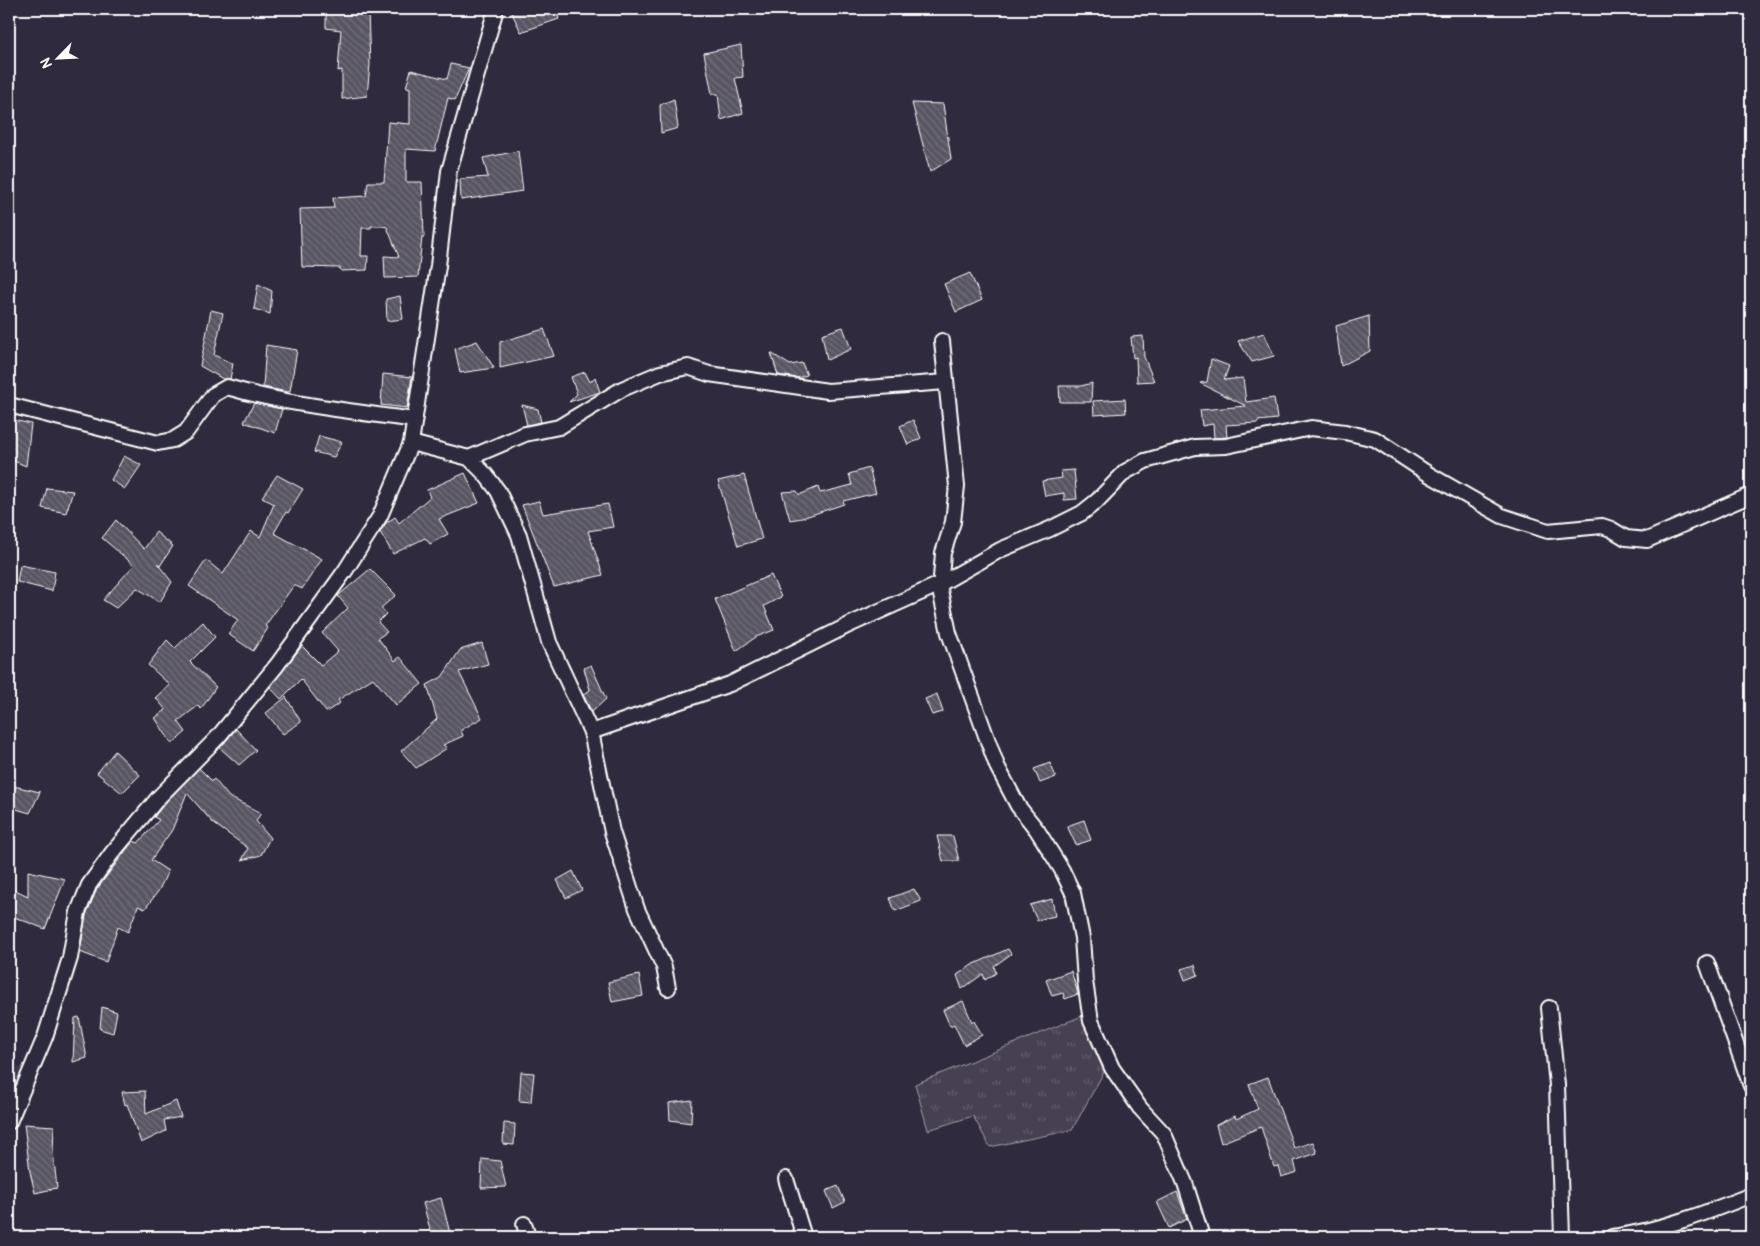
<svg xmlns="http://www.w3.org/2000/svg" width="1760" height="1246" font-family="Pangolin,sans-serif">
	<defs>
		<pattern id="park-tufts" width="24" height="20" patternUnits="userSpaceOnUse" patternTransform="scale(1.25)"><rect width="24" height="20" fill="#464152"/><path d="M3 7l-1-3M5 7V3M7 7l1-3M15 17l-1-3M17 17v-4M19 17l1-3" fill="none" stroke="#625e6c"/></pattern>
		<pattern id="building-back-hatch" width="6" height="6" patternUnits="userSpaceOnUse" patternTransform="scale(1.25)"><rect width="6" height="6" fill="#595564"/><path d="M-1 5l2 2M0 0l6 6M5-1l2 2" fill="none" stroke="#726e7b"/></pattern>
	</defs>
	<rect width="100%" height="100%" fill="#2f2a3d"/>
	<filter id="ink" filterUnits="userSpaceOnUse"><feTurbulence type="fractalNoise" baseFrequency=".02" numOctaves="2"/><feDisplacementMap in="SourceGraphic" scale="10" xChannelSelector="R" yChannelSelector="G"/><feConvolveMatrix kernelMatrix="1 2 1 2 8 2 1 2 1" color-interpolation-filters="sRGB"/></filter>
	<g filter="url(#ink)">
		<path fill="#3c3749" d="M9 1064 23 1069 9 1107Z"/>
		<path fill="url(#park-tufts)" stroke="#a2a0a8" d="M1082 1016 1105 1070 1072 1130 990 1147 973 1116 928 1130 915 1084Z"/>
		<g fill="url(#building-back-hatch)" stroke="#fff">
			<path d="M510 9H556L559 19 521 32Z"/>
			<path d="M326 11 368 12 370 64 367 96 342 99V70L338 71 341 30 326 28Z"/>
			<path d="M741 45 743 77 735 78 743 113 721 120 718 94H712L704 53Z"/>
			<path d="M451 64 469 68 455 100 448 98 435 151 406 149V182H422L424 237H422L418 277 385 278 384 256 399 257 387 227 382 226H371V228H362L361 256H368L367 270 341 271 340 268 302 267 300 209 334 208 333 198 366 196 368 182H384L388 122 410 124V88L406 87 411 70 447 79Z"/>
			<path d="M674 99 678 128 661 133 660 105Z"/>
			<path d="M912 103 943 104 951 159 930 172Z"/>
			<path d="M518 151 523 191 461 200 460 179 488 177 483 158Z"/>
			<path d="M970 273 982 300 956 312 944 284Z"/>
			<path d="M258 284 272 291 270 314 254 309Z"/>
			<path d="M400 296 403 319 387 321 386 299Z"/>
			<path d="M211 310 223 313 214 355 233 364 230 379H223L200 366Z"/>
			<path d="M1369 316 1370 351 1341 366 1336 326Z"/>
			<path d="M843 327 851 349 827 360 822 334Z"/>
			<path d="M544 329 554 356 500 368V342Z"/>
			<path d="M1264 333 1274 356 1252 362 1238 341Z"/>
			<path d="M1143 336 1144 357 1154 381 1137 382 1136 357 1133 358 1131 337Z"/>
			<path d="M477 341 494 368 460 373 455 349Z"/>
			<path d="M266 345 297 350 290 391 288 392 263 387Z"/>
			<path d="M771 353 790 365 802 363 807 375 797 378 778 375Z"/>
			<path d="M1211 359 1229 366 1224 380 1243 378 1246 402 1274 398 1277 419 1258 421V423L1226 425 1227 437 1214 438 1213 424 1202 426 1200 410 1246 406 1200 383 1207 382Z"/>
			<path d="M585 372 590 382 595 377 600 392 569 402 577 394 571 377Z"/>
			<path d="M383 374 412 377 407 408 381 405Z"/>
			<path d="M1092 383 1091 402H1060L1059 386H1081Z"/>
			<path d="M1125 399 1126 413 1094 415 1093 401Z"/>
			<path d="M254 403 282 409 275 433 244 422Z"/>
			<path d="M522 405 538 409 541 422 527 425Z"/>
			<path d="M9 419 31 424 26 466 9 459Z"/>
			<path d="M913 420 921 438 908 445 900 426Z"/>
			<path d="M319 436 342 442 334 457 314 452Z"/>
			<path d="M124 456 141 465 125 489 111 480Z"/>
			<path d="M869 468 876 493 843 501 844 504 802 518 790 520 782 492 797 491 799 495 818 487 820 493 852 485 849 474Z"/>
			<path d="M1074 470 1077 499 1064 500V493L1045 496 1042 481 1062 478 1061 471Z"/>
			<path d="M465 473 479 503 439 519 448 534 430 544 425 538 393 554 380 532 386 523 395 517 399 523 430 497 427 490Z"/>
			<path d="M277 475 303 489 288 513 286 512 274 533 322 559 302 589 294 585 265 626 268 628 253 651 228 634 238 620 189 586 206 560 223 574 251 531 260 537 274 504 262 497Z"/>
			<path d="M744 475 762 539 738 546 718 481Z"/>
			<path d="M47 488 73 491 66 513 42 508Z"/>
			<path d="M539 501 543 514 608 504 613 527 588 531 603 575 554 587 522 505Z"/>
			<path d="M116 520 144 549 156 532 173 546 160 566 157 563 172 582 160 602 137 588 116 608 103 600 134 565 102 538Z"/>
			<path d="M20 565 55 572 52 591 17 582Z"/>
			<path d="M370 569 396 595 381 608 386 614 378 622 387 632 378 638 395 661 400 657 422 684 396 705 373 678 338 700 340 703 326 712 301 679 281 699 270 687 302 646 321 665 338 651 322 633 348 608 338 596 339 595Z"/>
			<path d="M771 575 781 597 764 606 774 630 756 637 736 651 715 599Z"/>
			<path d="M203 622 215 637 190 662 216 687 201 709 198 706 178 721 186 732 172 744 155 718 166 710 156 698 170 685 148 665 167 640 175 648Z"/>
			<path d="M482 643 488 664 459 672 482 718 461 730 463 736 443 745 447 748 416 768 401 751 437 719 427 685 442 677 460 650Z"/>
			<path d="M591 665 606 699 592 712 583 695 590 690 584 668Z"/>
			<path d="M937 694 943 712 932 715 925 699Z"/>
			<path d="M286 697 301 722 283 734 266 713Z"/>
			<path d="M236 729 256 750 239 765 220 748Z"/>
			<path d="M115 751 140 775 122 793 97 773Z"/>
			<path d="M1050 763 1056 777 1040 783 1034 769Z"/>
			<path d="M199 768 212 781 214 779 229 797 261 813 256 821 270 838 261 855 242 860 248 848 213 823 187 793 172 830 151 860 168 871 159 890 145 909 138 906 128 932 118 927 106 962 80 952 86 914 97 889 133 841 138 843 159 820 154 817 165 803Z"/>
			<path d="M9 785 40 792 30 813 9 807Z"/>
			<path d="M1084 820 1091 840 1076 845 1067 826Z"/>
			<path d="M937 836H953L959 861H943Z"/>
			<path d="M28 871 65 879 45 929 9 915V887L28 896Z"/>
			<path d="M573 871 582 890 566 898 557 880Z"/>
			<path d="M914 889 921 901 895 911 890 898Z"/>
			<path d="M1052 899 1055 916 1037 920 1030 905Z"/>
			<path d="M1008 949 1011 954 994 966 996 973 985 980 983 974 962 989 957 975 972 965Z"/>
			<path d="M1195 965 1198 975 1185 980 1181 969Z"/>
			<path d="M1071 971 1078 994 1065 999 1063 993 1052 996 1046 980Z"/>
			<path d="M639 975 643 996 612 1002 608 982Z"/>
			<path d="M963 1001 972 1022 974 1021 982 1035 964 1045 954 1024 950 1026 943 1010Z"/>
			<path d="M102 1007 117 1012 113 1033 100 1029Z"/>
			<path d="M79 1017 87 1058 73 1062 75 1018Z"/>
			<path d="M521 1072 534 1073 531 1102 519 1101Z"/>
			<path d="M1268 1077 1294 1148 1313 1142 1317 1153 1294 1161 1297 1172 1281 1177 1278 1166 1274 1167 1261 1127 1221 1143 1216 1125 1235 1116 1236 1119 1258 1109 1249 1084Z"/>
			<path d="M145 1091 146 1114 176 1101 181 1117 164 1120 166 1131 141 1143 127 1104 125 1105 122 1092Z"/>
			<path d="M692 1100 691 1123 670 1120 669 1103Z"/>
			<path d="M504 1123 515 1124 514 1145 503 1144Z"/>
			<path d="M24 1124 54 1126 53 1151 57 1188 35 1193 30 1172Z"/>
			<path d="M482 1159 500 1161 506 1187 481 1188Z"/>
			<path d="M838 1186 845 1202 833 1208 826 1191Z"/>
			<path d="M1177 1192 1187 1219 1169 1228 1157 1202Z"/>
			<path d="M441 1198 451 1237H432L423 1203Z"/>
		</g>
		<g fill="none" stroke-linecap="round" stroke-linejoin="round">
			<defs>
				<g id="street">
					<path d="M942 341 957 486 953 522 943 553 940 590 949 633 997 766 1018 806 1037 830 1062 870 1073 893 1082 938 1085 981 1091 1021 1112 1068 1140 1108 1164 1134 1185 1183 1202 1237"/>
					<path d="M9 405 158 443 173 440 186 432 213 395 227 387C288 405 352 411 414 420"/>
					<path d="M411 443 469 458 485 474 498 491 519 535 549 642 591 732 612 832 637 909 664 967 668 988"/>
					<path d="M469 458 525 434 559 427 622 389 660 373 688 367 709 374 828 391 946 382"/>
					<path d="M591 732 730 684 851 624 940 584 1000 550 1050 529 1082 513 1097 501 1125 472 1145 461 1195 447 1226 446 1311 428 1345 432 1375 439 1430 475 1502 516 1548 531 1602 526 1611 529 1626 538 1647 540 1751 495"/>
					<path d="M1707 963 1751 1086"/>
					<path d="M1549 1008 1557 1085 1562 1237"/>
					<path d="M9 1122 45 1037 70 958 78 912 89 885 112 853 159 797 218 737 277 665 345 571 380 516 411 443 438 266 449 171 496 9"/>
					<path d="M786 1179 804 1237"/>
					<path d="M524 1224 528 1237"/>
					<path d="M1613 1237C1661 1230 1706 1213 1751 1195"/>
				</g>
			</defs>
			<use href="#street" stroke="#fff" stroke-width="18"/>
			<use href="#street" stroke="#2f2a3d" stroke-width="14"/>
		</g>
	</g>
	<rect width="1760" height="1246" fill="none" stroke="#2f2a3d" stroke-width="30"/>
	<rect x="15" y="15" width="1730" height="1216" fill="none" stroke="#fff" stroke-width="2" filter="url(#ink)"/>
	<g transform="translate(58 58) rotate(246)" stroke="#2f2a3d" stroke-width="4" paint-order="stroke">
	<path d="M0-4L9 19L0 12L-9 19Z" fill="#ffffff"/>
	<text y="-8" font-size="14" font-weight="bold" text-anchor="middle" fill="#ffffff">N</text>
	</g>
</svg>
